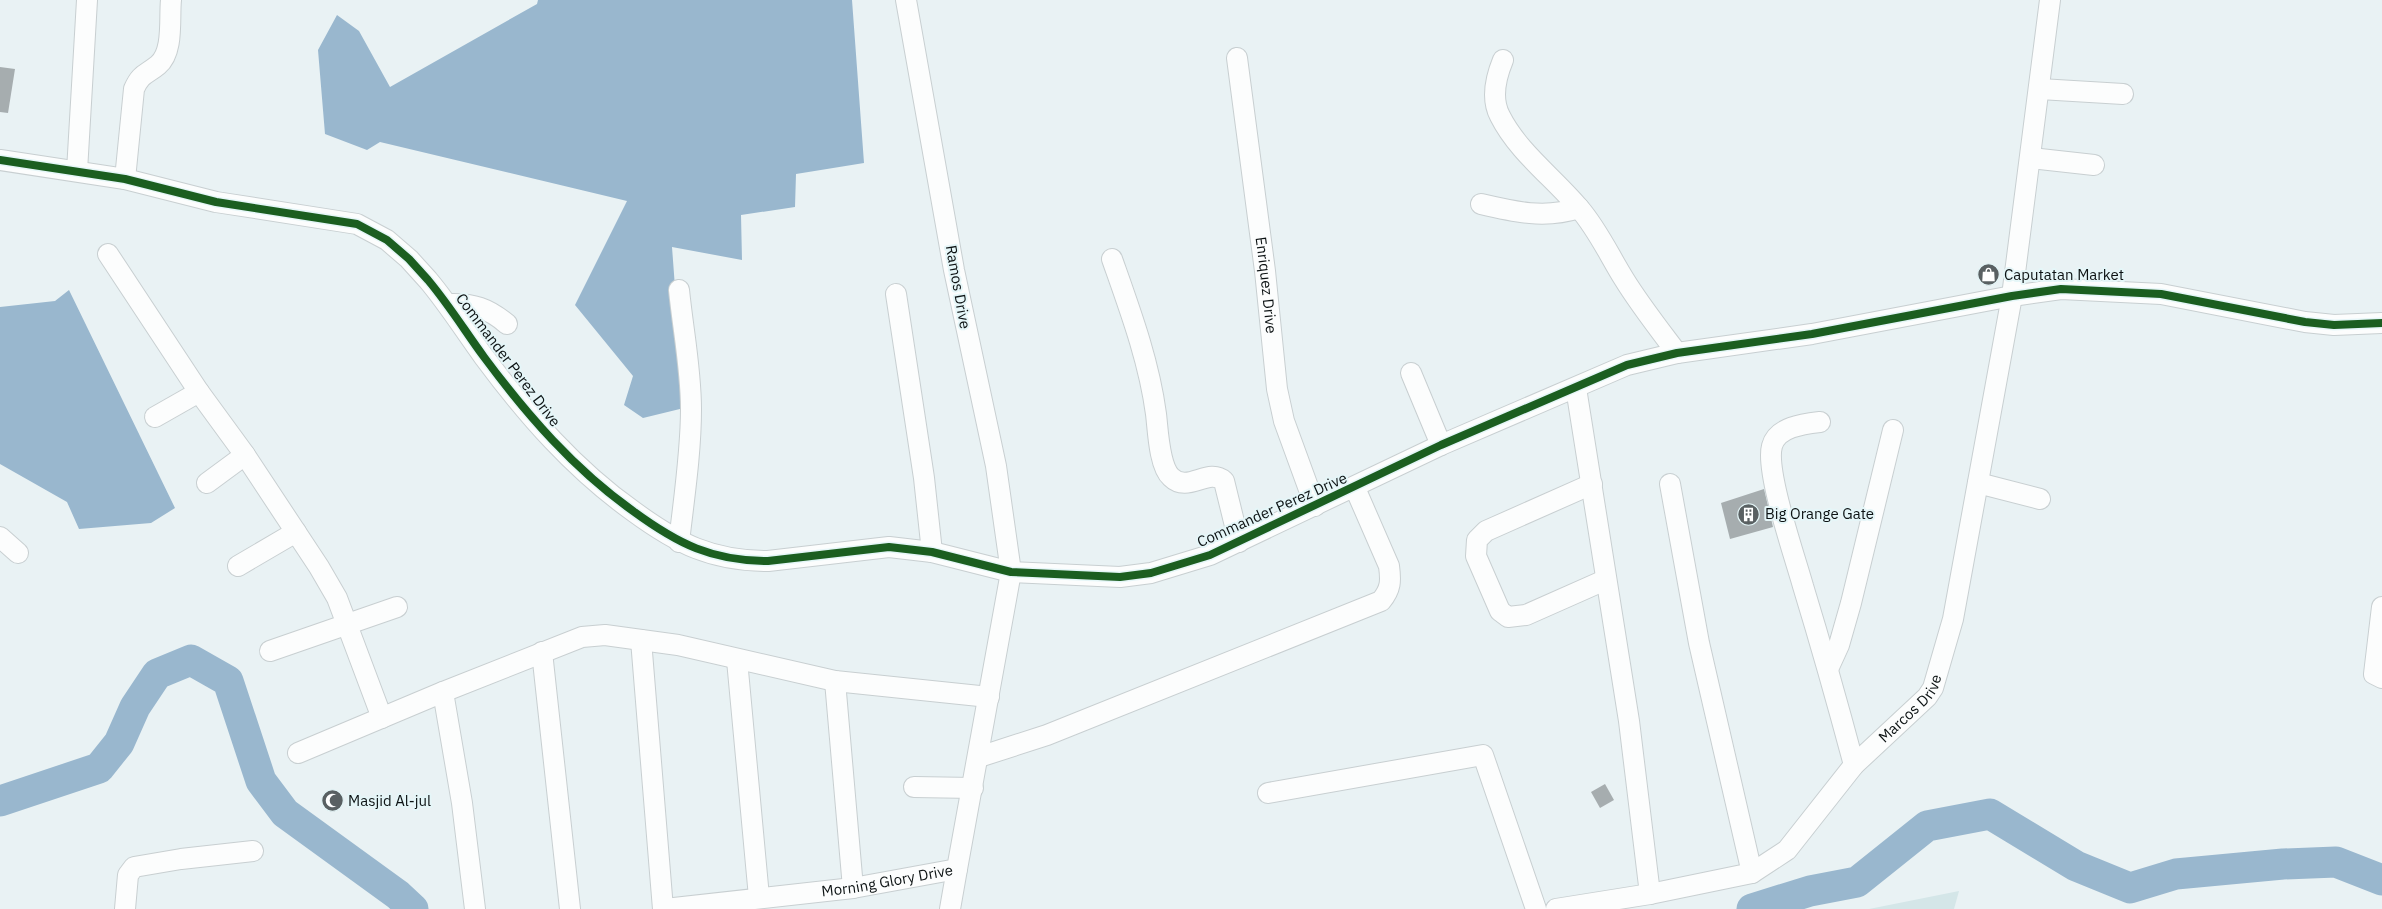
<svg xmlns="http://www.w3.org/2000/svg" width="2382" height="909" font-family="'IBM Plex Sans',sans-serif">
	<rect width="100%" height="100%" fill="#e9f2f4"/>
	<path fill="#d4e6e8" d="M1959 891 1954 909H1869Z"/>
	<g fill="#99b7ce">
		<path d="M538 0H852L864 163 796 174 795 207 741 215 742 260 672 247 684 408 643 418 624 405 633 376 575 305 627 201 380 142 367 150 325 134 318 50 337 15 359 31 390 87 537 4Z"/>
		<path d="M69 290 175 508 151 523 79 529 67 502 0 464V307L55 301Z"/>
	</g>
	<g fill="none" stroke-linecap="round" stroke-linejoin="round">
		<g stroke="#99b7ce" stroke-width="31">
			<path d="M0 801 99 768 119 743 135 707 157 674 191 660 228 681 261 781 285 813 398 895 413 909"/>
			<path d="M1752 909 1810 891 1857 882 1927 826 1990 814 2076 866 2130 888 2176 874 2283 864 2336 862 2382 880"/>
		</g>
	</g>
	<g fill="#a6adaf">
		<path d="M0 67 15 69 8 113 0 112Z"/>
		<path d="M1764 489 1773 527 1730 539 1721 503Z"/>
		<path d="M1605 784 1614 800 1600 808 1591 792Z"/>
	</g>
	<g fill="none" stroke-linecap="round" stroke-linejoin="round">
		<defs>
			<g id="street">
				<path id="s1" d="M1237 58 1265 271 1277 389 1284 421 1315 506"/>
				<path d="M1503 60C1496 77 1491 99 1500 116 1518 152 1554 178 1579 208 1598 230 1609 255 1624 279 1640 305 1659 329 1677 353"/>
				<path d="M2040 89 2123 94"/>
				<path d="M2031 158 2094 165"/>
				<path d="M0 160 125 179 216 202 357 224 387 240 409 259 428 280C449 305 465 331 484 357 527 415 574 469 633 511 678 544 712 561 768 561L889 547 932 552 1011 572 1120 577 1151 573 1210 555 1441 445 1627 365 1677 353 1812 334 2012 296 2061 289 2161 294 2305 322 2334 325 2382 323"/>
				<path d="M77 171 87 0"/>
				<path d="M125 179 134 89C141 73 146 75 158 65 174 52 169 18 171 0"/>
				<path d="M1481 204C1515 212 1545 219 1579 208"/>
				<path d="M108 254 199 392 245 455 319 567 337 598 382 718"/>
				<path d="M1112 259C1130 310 1149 361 1156 414 1158 430 1159 466 1171 477 1188 494 1208 467 1224 481L1239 542"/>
				<path d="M896 294 924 478 932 552"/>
				<path d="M448 304C473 303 488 308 507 324"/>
				<path d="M1411 373 1441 445"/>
				<path d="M1576 388 1629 721 1650 894"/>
				<path d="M155 417 199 392"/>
				<path d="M1820 422C1803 424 1777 427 1772 446 1765 471 1795 557 1803 586 1821 645 1838 705 1854 765"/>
				<path d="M207 483 245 455"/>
				<path d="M1978 483 2040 499"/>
				<path d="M1592 484 1486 531 1477 540 1476 556 1500 611 1508 617 1526 615 1605 580"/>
				<path d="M1670 484 1699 643 1752 873"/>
				<path d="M0 537 18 553"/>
				<path d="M679 542C684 498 691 453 691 409 691 369 683 330 679 290"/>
				<path d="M238 566 296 532"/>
				<path d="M2382 607 2374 674 2382 678"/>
				<path d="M641 640 663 909"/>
				<path d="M270 651 397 607"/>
				<path d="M542 652 570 909"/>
				<path d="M737 660 759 897"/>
				<path d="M1828 669 1839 645 1851 603 1893 430"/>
				<path d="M835 681 853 888"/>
				<path d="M298 753 443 692"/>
				<path d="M979 757 1047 735 1381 601C1391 589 1391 581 1389 566L1355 488"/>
				<path d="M914 787 973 788"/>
				<path d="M1268 793 1483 755 1536 909"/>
				<path d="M125 909 128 875 134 867 181 859 253 851"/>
				<path d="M475 909 462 803 443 692 582 637 605 635 678 645 835 681 989 697"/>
				<path id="s2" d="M665 909 853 888 957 869 1011 572 996 466 954 270 906 0"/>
				<path d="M950 909 957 869"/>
				<path id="s3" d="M1556 909 1650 894 1752 873 1787 850 1854 765 1927 697 1933 688 1953 619 2012 296 2050 0"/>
			</g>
		</defs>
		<use href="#street" stroke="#c8cfd1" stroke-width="22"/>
		<use href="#street" stroke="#fcfdfd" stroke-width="20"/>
		<defs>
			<path id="cycleway" d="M0 160 125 179 216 202 357 224 387 240 409 259 428 280C449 305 465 331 484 357 527 415 574 469 633 511 678 544 712 561 768 561L889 547 932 552 1011 572 1120 577 1151 573 1210 555 1441 445 1627 365 1677 353 1812 334 2012 296 2061 289 2161 294 2305 322 2334 325 2382 323"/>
		</defs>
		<use href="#cycleway" stroke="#e5f6f8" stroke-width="11"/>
		<use href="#cycleway" stroke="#1b5e20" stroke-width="8"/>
	</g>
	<defs>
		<symbol id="shop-disc" viewBox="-11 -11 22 22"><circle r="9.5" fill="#596062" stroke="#e5f6f8"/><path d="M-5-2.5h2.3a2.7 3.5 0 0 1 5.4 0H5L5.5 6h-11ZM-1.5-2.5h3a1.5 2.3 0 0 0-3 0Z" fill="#fff"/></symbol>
		<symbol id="building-disc" viewBox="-11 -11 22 22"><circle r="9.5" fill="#596062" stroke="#e5f6f8"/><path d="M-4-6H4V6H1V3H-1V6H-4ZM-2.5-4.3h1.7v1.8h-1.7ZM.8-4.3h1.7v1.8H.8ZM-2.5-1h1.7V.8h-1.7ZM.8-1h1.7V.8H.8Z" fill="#fff"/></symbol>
		<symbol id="mosque-disc" viewBox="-11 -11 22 22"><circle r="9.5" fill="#596062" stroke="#e5f6f8"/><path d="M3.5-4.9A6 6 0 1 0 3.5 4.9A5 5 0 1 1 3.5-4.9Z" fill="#fff"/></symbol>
	</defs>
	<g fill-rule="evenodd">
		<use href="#shop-disc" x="1976" y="262" width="25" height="25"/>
		<use href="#building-disc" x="1736" y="502" width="25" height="25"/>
		<use href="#mosque-disc" x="320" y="788" width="25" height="25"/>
	</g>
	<g text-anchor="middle" stroke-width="4" stroke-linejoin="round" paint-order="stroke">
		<g font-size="15" fill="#0c1213" stroke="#e5f6f8" text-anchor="start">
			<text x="2004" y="280">Caputatan Market</text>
			<text x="1765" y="519">Big Orange Gate</text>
			<text x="348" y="806">Masjid Al-jul</text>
		</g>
		<g font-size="15" fill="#0c1213" stroke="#e5f6f8">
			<text dy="5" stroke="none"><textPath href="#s1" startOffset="229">Enriquez Drive</textPath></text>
			<text transform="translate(958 287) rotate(80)" y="5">Ramos Drive</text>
			<text transform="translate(508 360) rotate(53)" y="5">Commander Perez Drive</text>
			<text transform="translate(1272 510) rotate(-24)" y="5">Commander Perez Drive</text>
			<text dy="5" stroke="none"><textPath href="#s3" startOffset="430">Marcos Drive</textPath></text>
			<text dy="5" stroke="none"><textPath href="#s2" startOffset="224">Morning Glory Drive</textPath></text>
		</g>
	</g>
</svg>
